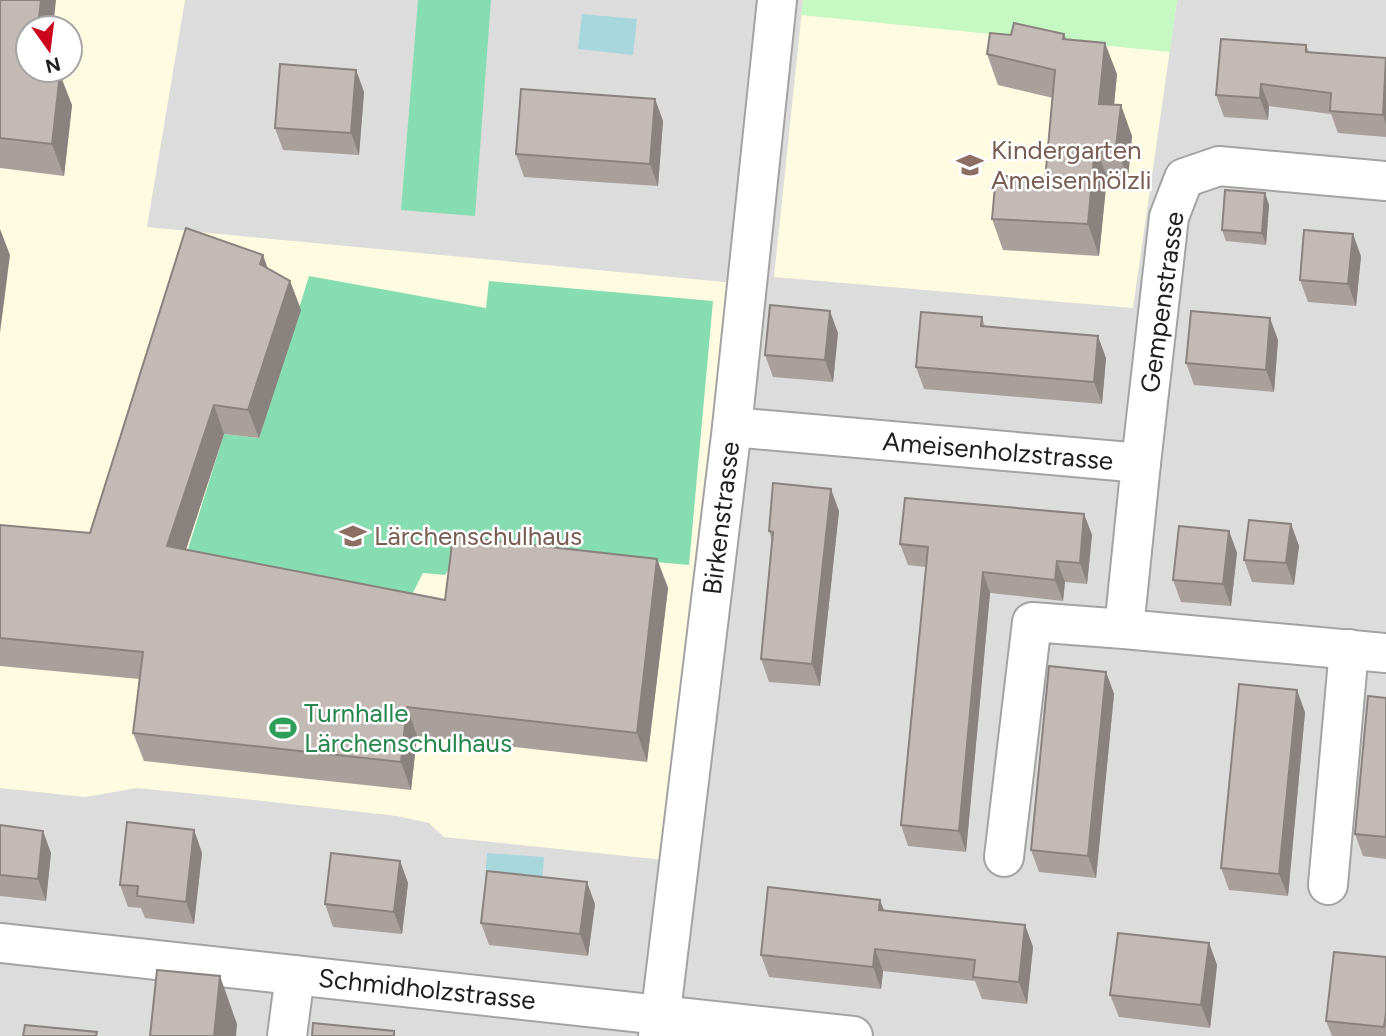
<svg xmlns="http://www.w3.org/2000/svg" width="1386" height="1036" font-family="Figtree,sans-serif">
	<rect width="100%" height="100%" fill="#f0ebe6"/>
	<path fill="#dddcdc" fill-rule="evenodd" d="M0 0H1386V1036H0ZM28 28H70V70H28Z"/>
	<g fill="#fefbe0" fill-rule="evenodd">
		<path d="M0 0H185L147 227 735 283 665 860 444 837 429 823 397 816 217 796 137 788 85 797 0 788ZM28 28H70V70H28Z"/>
		<path d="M803 0H1177L1133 308 774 277Z"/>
	</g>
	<path fill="#c6f8c4" d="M803 0H1177L1170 52 801 15Z"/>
	<g fill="#86ddb1">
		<path d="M418 0H491L475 216 401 210Z"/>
		<path d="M309 276 486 308 489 281 713 301 689 565 465 545 445 575 423 573 405 608 184 562 224 434 259 438Z"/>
	</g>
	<g fill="#a7d6dc">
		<path d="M582 14 637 19 633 55 578 49Z"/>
		<path d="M487 853 544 857 542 884 485 881Z"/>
	</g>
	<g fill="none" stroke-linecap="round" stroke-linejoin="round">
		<defs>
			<g id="minor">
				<path d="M732 427 1141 463 1124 629 1386 653"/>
				<path d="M1141 463 1169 217 1184 178 1219 166 1386 181"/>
				<path d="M1004 857 1032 622 1124 629"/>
				<path d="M1328 885 1349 649"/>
				<path d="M0 943 853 1036"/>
				<path d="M287 1036 295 975"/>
				<path d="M658 1036 732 427 777 0"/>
			</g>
		</defs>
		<use href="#minor" stroke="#a3a3a3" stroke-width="42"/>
		<use href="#minor" stroke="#fff" stroke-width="38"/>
	</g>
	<g fill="#a9a09c">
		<path d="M0 0 48 72 72 105 64 176 0 168Z"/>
		<path d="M1064 34 1067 40 1117 74 1114 105 1132 136 1128 178 1107 177 1099 256 1003 250 992 219 1045 180 1053 98 998 85 987 54 1011 35Z"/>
		<path d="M1306 45 1309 52 1386 58V137L1338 133 1331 114 1269 106 1268 120 1224 117 1216 95Z"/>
		<path d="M356 70 364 92 359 155 283 150 275 128Z"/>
		<path d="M655 99 663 121 658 186 524 177 516 154Z"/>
		<path d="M1265 193 1269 205 1266 245 1226 241 1222 230Z"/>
		<path d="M263 255 267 268 290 281 301 310 259 438 224 434 186 549 445 600 657 559 668 588 647 762 417 736 411 790 144 761 133 733 139 679 0 666V525L90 533Z"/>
		<path d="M1361 256 1356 306 1308 302 1300 280Z"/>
		<path d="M982 317 985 327 1106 358 1102 404 924 389 916 367Z"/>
		<path d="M838 333 833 382 773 377 765 355Z"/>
		<path d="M1278 340 1274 392 1194 385 1186 363Z"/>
		<path d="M839 511 820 686 769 682 761 659 772 540 769 531Z"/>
		<path d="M1084 514 1092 535 1087 584 1065 582 1063 601 990 593 966 852 908 846 901 825 926 567 908 565 900 544Z"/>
		<path d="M1291 524 1299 546 1294 585 1252 582 1244 560Z"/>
		<path d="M1229 531 1237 553 1231 606 1181 602 1173 580Z"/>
		<path d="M1106 672 1114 694 1096 878 1039 872 1031 850Z"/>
		<path d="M1386 698V859L1363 856 1355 834Z"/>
		<path d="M1305 712 1288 896 1229 890 1221 868Z"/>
		<path d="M0 825 51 853 46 901 0 896Z"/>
		<path d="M194 830 202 853 194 924 145 918 141 908 128 907 120 885Z"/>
		<path d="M400 861 408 883 402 934 333 927 325 904Z"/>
		<path d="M880 900 884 910 1025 925 1033 947 1027 1004 982 999 975 981 883 971 881 989 769 977 761 955Z"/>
		<path d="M595 904 588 956 489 945 481 923Z"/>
		<path d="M1209 943 1217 965 1210 1028 1119 1017 1110 995Z"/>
		<path d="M1386 957V1036H1332L1326 1021Z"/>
	</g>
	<g fill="#89827f">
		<path d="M41 0H56L53 28H38Z"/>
		<path d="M1105 43 1117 74 1111 135 1099 104Z"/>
		<path d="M33 70H48L44 102Z"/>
		<path d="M356 70 364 92 359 155 351 133Z"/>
		<path d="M1386 72V125L1383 115Z"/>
		<path d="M60 74 72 105 64 176 52 144Z"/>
		<path d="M1261 84 1269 106 1268 120 1260 98Z"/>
		<path d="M655 99 663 121 658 186 650 164Z"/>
		<path d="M1121 105 1132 136 1128 178 1116 147Z"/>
		<path d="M1095 146 1107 177 1099 256 1088 224Z"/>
		<path d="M1265 193 1269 205 1266 245 1262 233Z"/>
		<path d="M0 229 10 255 0 333Z"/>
		<path d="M1353 234 1361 256 1356 306 1348 284Z"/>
		<path d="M263 255 273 283 260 264Z"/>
		<path d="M290 281 301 310 259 438 248 410Z"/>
		<path d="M830 311 838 333 833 382 825 360Z"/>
		<path d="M1270 318 1278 340 1274 392 1266 370Z"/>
		<path d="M1098 336 1106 358 1102 404 1094 382Z"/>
		<path d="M214 405 224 434 178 574 167 546Z"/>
		<path d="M831 489 839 511 820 686 812 664Z"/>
		<path d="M1084 514 1092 535 1087 584 1080 563Z"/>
		<path d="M1291 524 1299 546 1294 585 1286 563Z"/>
		<path d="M1229 531 1237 553 1231 606 1223 584Z"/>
		<path d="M657 559 668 588 647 762 637 733Z"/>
		<path d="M1057 561 1065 582 1063 601 1055 580Z"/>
		<path d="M983 572 990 593 966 852 959 831Z"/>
		<path d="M1106 672 1114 694 1096 878 1088 856Z"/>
		<path d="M1297 690 1305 712 1288 896 1279 874Z"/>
		<path d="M407 707 417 736 411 790 401 762Z"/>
		<path d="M194 830 202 853 194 924 186 902Z"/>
		<path d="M43 831 51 853 46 901 38 879Z"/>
		<path d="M400 861 408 883 402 934 394 912Z"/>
		<path d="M587 882 595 904 588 956 580 934Z"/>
		<path d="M880 900 888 922 879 910Z"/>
		<path d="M1025 925 1033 947 1027 1004 1019 982Z"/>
		<path d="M1209 943 1217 965 1210 1028 1201 1005Z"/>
		<path d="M875 949 883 971 881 989 873 967Z"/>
		<path d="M220 976 237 1024 236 1036H214Z"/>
	</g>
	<g fill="#c4bab5" stroke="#89827f" stroke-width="2">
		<path d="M0 0H41L38 28H28V70L60 74 52 144 0 138Z"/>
		<path d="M1014 23 1064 34 1063 39 1105 43 1099 104 1121 105 1116 147 1095 146 1088 224 992 219 996 175 1045 180 1055 70 987 54 990 33 1011 35Z"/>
		<path d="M1221 39 1306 45V52L1386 58 1383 115 1330 111 1331 93 1261 84 1260 98 1216 95Z"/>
		<path d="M280 64 356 70 351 133 275 128Z"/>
		<path d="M521 89 655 99 650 164 516 154Z"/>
		<path d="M1225 190 1265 193 1262 233 1222 230Z"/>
		<path d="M186 228 263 255 260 264 290 281 248 410 214 405 167 546 445 600 453 536 657 559 637 733 407 707 401 762 133 733 143 652 0 638V525L90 533Z"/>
		<path d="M1304 230 1353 234 1348 284 1300 280Z"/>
		<path d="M770 305 830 311 825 360 765 355Z"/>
		<path d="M1191 311 1270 318 1266 370 1186 363Z"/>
		<path d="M921 312 982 317 981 326 1098 336 1094 382 916 367Z"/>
		<path d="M773 483 831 489 812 664 761 659 773 532 769 531Z"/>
		<path d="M905 498 1084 514 1080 563 1057 561 1055 580 983 572 959 831 901 825 928 547 900 544Z"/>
		<path d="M1249 520 1291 524 1286 563 1244 560Z"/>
		<path d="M1179 526 1229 531 1223 584 1173 580Z"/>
		<path d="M1049 666 1106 672 1088 856 1031 850Z"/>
		<path d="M1239 684 1297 690 1279 874 1221 868Z"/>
		<path d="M1368 696 1386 698V837L1355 834Z"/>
		<path d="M127 822 194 830 186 902 137 896 138 886 120 885Z"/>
		<path d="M0 825 43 831 38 879 0 875Z"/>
		<path d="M331 853 400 861 394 912 325 904Z"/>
		<path d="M487 871 587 882 580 934 481 923Z"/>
		<path d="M768 887 880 900 879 910 1025 925 1019 982 973 977 975 960 875 949 873 967 761 955Z"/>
		<path d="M1118 933 1209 943 1201 1005 1110 995Z"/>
		<path d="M1334 952 1386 957V1013L1384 1027 1326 1021Z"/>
		<path d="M157 970 220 976 214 1036H150Z"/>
		<path d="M313 1023 394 1031V1036H312Z"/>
		<path d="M25 1025 97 1032 96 1036H23Z"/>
	</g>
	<defs>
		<symbol id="school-bare" viewBox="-9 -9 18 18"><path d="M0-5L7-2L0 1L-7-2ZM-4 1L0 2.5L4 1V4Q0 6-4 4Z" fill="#8d6e63" stroke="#fff" stroke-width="2.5" paint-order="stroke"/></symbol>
		<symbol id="stadium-bare" viewBox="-9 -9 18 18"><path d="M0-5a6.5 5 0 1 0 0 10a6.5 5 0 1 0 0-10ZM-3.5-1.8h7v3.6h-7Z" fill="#2e9e5b" stroke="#fff" stroke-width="2.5" paint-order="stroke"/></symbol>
	</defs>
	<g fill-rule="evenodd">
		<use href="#school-bare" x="951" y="146" width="38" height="38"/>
		<use href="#school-bare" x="334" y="517" width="38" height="38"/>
		<use href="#stadium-bare" x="264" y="709" width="38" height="38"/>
	</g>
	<g text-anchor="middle" stroke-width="5" stroke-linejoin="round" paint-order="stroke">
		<g font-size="26" fill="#785e54" stroke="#fff" text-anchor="start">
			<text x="991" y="159">Kindergarten<tspan x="991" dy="30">Ameisenhölzli</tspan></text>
			<text x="374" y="545">Lärchenschulhaus</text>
		</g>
		<g font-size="26" fill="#1f1f1f" stroke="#fff">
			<text transform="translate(1162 302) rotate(-82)" y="9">Gempenstrasse</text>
			<text transform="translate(998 451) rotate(5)" y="9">Ameisenholzstrasse</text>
			<text transform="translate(721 518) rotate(-83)" y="9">Birkenstrasse</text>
			<text transform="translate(427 989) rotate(6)" y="9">Schmidholzstrasse</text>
		</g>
		<g font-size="26" fill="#27864d" stroke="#fff" text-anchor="start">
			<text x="304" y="722">Turnhalle<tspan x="304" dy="30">Lärchenschulhaus</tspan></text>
		</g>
	</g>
	<g transform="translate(49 49) rotate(166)"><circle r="33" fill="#ffffff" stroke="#a5a5a5" stroke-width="2"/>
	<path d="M0-5L12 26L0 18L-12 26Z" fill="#ca051c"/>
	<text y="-10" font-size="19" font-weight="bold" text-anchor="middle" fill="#1f1f1f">N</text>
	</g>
</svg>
